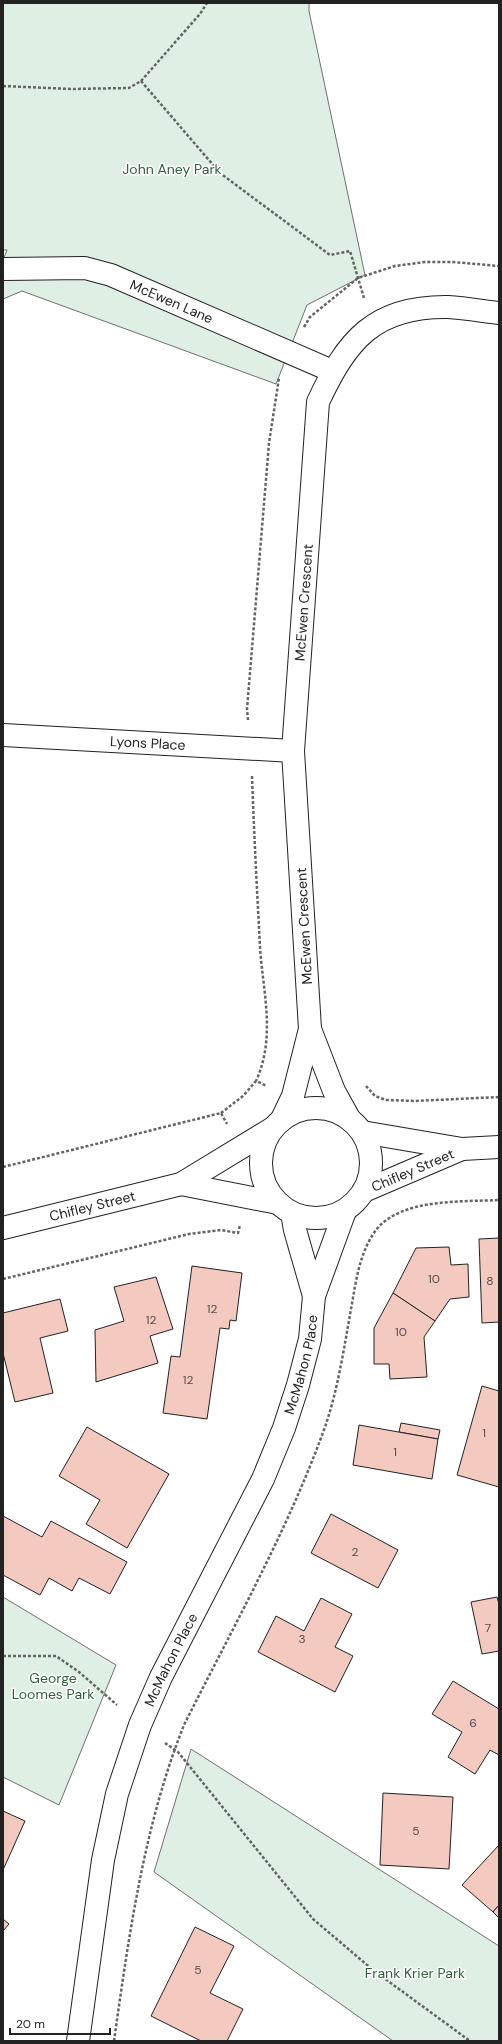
<svg xmlns="http://www.w3.org/2000/svg" width="502" height="2044" font-family="'DM Sans',sans-serif">
	<rect width="100%" height="100%" fill="#fff"/>
	<g fill="#e0efe3" stroke="#6f6f6f">
		<path d="M3 3H309V11L365 275 307 305 276 384 22 291 3 299V260L7 250H3Z"/>
		<path d="M3 1597 116 1665 59 1805 3 1777Z"/>
		<path d="M191 1749 499 1946V2041H393L154 1872Z"/>
	</g>
	<g fill="#f3c9c0" stroke="#222">
		<path d="M499 1238V1322L482 1323 479 1239Z"/>
		<path d="M449 1247 451 1265 468 1264 469 1297 450 1299 435 1321 393 1293 416 1248Z"/>
		<path d="M192 1266 242 1273 236 1321 230 1320 229 1329 220 1328 207 1419 163 1413 171 1356 180 1357Z"/>
		<path d="M156 1277 173 1329 150 1336 158 1363 96 1382 95 1330 124 1321 114 1287Z"/>
		<path d="M393 1293 435 1321 424 1337 427 1377 390 1379 389 1364H374V1328Z"/>
		<path d="M60 1299 68 1331 40 1338 53 1393 15 1402 3 1353V1313Z"/>
		<path d="M482 1386 499 1391V1487L457 1475Z"/>
		<path d="M401 1423 440 1430 438 1439 399 1432Z"/>
		<path d="M359 1425 438 1439 432 1479 353 1465Z"/>
		<path d="M87 1427 169 1474 127 1548 86 1524 100 1500 59 1476Z"/>
		<path d="M331 1514 398 1550 378 1588 311 1553Z"/>
		<path d="M3 1516 42 1537 51 1521 127 1562 110 1594 79 1578 72 1591 49 1578 40 1595 3 1575Z"/>
		<path d="M497 1597 499 1604V1651L482 1654 471 1602Z"/>
		<path d="M321 1598 352 1614 335 1647 353 1656 335 1692 258 1652 276 1616 304 1631Z"/>
		<path d="M453 1681 499 1709V1755L490 1750 475 1774 448 1757 462 1732 432 1714Z"/>
		<path d="M383 1793 453 1797 449 1869 380 1865Z"/>
		<path d="M3 1811 25 1821 3 1870Z"/>
		<path d="M499 1845V1905L493 1912 462 1885Z"/>
		<path d="M499 1905V1918L493 1912Z"/>
		<path d="M3 1919 9 1924 3 1931Z"/>
		<path d="M195 1927 234 1946 210 1993 243 2009 227 2041H201L151 2016Z"/>
	</g>
	<g fill="none" stroke-linecap="round" stroke-linejoin="round">
		<defs>
			<g id="minor">
				<path id="s1" d="M3 269 85 268 111 275 332 371"/>
				<path id="s2" d="M3 735 293 751"/>
				<path d="M310 1029 334 1091 349 1118"/>
				<path id="s3" d="M282 1119 293 1096 310 1029 293 751 318 402C347 340 374 306 448 307 465 308 482 311 499 313"/>
				<path d="M292 1213 295 1230 314 1296"/>
				<path id="s4" d="M78 2041 103 1860 117 1794 140 1725 161 1677 263 1479 284 1428 298 1385 310 1339 314 1296 345 1211"/>
			</g>
			<g id="tertiary">
				<circle cx="316" cy="1163" r="55"/>
				<path d="M362 1132 462 1149 499 1147"/>
				<path d="M181 1184 278 1203"/>
				<path id="s5" d="M364 1191 462 1149"/>
				<path id="s6" d="M3 1228 181 1184 273 1128"/>
			</g>
		</defs>
		<use href="#minor" stroke="#222" stroke-width="24"/>
		<use href="#tertiary" stroke="#222" stroke-width="24"/>
		<g stroke="#646464" stroke-width="2.5" stroke-dasharray="3 2" stroke-linecap="butt">
			<path d="M141 81 220 173 330 255 350 251 364 298"/>
			<path d="M3 86 71 89 129 88 141 81 200 14 207 3"/>
			<path d="M304 327 310 317 358 278 395 266 425 262H453L499 266"/>
			<path d="M248 720 247 709 269 443 279 378"/>
			<path d="M252 776C254 833 257 890 260 947 263 993 276 1037 256 1081"/>
			<path d="M366 1086 375 1096 386 1100 415 1101 499 1097"/>
			<path d="M221 1113 243 1096 256 1081 267 1086"/>
			<path d="M3 1167 221 1113 227 1124"/>
			<path d="M3 1279 189 1234 221 1230 238 1233 240 1225"/>
			<path d="M3 1656H56L79 1672 117 1705"/>
			<path d="M165 1743 178 1752 313 1919 373 1970 470 2041"/>
			<path d="M114 2041C129 1935 144 1825 184 1725 233 1627 288 1530 325 1427 338 1389 344 1348 351 1309 356 1282 359 1253 376 1230 401 1198 462 1202 499 1200"/>
		</g>
		<use href="#minor" stroke="#fff" stroke-width="22"/>
		<use href="#tertiary" stroke="#fff" stroke-width="22"/>
	</g>
	<g text-anchor="middle" stroke-width="3" stroke-linejoin="round" paint-order="stroke">
		<g font-size="12" fill="#564c4a">
			<text x="434" y="1283">10</text>
			<text x="490" y="1285">8</text>
			<text x="212" y="1313">12</text>
			<text x="151" y="1324">12</text>
			<text x="401" y="1336">10</text>
			<text x="188" y="1384">12</text>
			<text x="484" y="1437">1</text>
			<text x="395" y="1456">1</text>
			<text x="355" y="1556">2</text>
			<text x="488" y="1632">7</text>
			<text x="302" y="1643">3</text>
			<text x="473" y="1727">6</text>
			<text x="416" y="1835">5</text>
			<text x="198" y="1974">5</text>
		</g>
		<g font-size="14" fill="#2f5e38" stroke="#fff">
			<text x="172" y="174">John Aney Park</text>
			<text x="53" y="1683">George<tspan x="53" dy="16">Loomes Park</tspan></text>
			<text x="415" y="1978">Frank Krier Park</text>
		</g>
		<g font-size="14" fill="#222" stroke="#fff">
			<text dy="5" stroke="none"><textPath href="#s1" startOffset="175">McEwen Lane</textPath></text>
			<text dy="5" stroke="none"><textPath href="#s3" startOffset="522">McEwen Crescent</textPath></text>
			<text dy="5" stroke="none"><textPath href="#s2" startOffset="145">Lyons Place</textPath></text>
			<text transform="translate(304 926) rotate(-93)" y="5">McEwen Crescent</text>
			<text dy="5" stroke="none"><textPath href="#s5" startOffset="53">Chifley Street</textPath></text>
			<text dy="5" stroke="none"><textPath href="#s6" startOffset="92">Chifley Street</textPath></text>
			<text dy="5" stroke="none"><textPath href="#s4" startOffset="719">McMahon Place</textPath></text>
			<text dy="5" stroke="none"><textPath href="#s4" startOffset="395">McMahon Place</textPath></text>
		</g>
	</g>
	<rect width="502" height="2044" fill="none" stroke="#222222" stroke-width="8"/>
	<path d="M10 2028v6h100v-6" fill="none" stroke="#222222" stroke-width="2"/>
	<text x="16" y="2028" font-size="12" fill="#222222" stroke="#ffffff" stroke-width="3" paint-order="stroke">20 m</text>
</svg>
